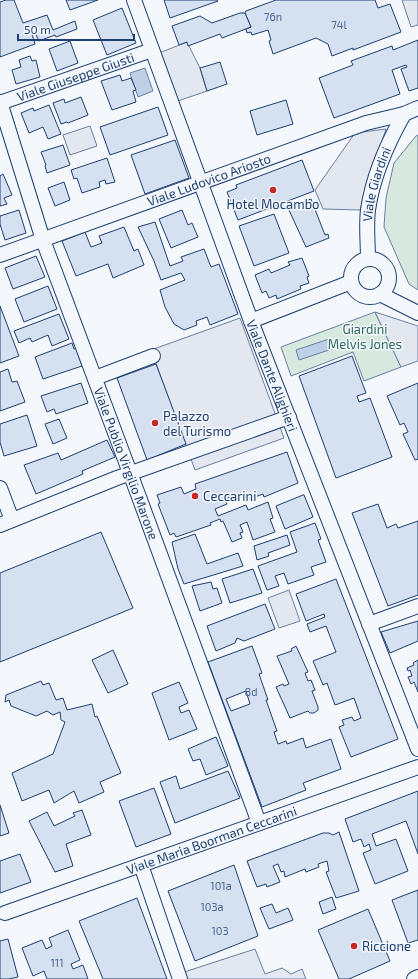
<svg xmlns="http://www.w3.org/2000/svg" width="418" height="979" font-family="'Exo 2',sans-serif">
	<rect width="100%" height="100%" fill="#f4f7fb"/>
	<g fill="#d7e8df" stroke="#687fa3">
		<path d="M418 135V290L409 284 384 227 386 198 394 163 416 136Z"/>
		<path d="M375 312 401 367 364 381 353 352 291 376 281 347Z"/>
	</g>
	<g fill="#e3e8f0" stroke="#687fa3">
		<path d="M402 0H418V25L411 27Z"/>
		<path d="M187 42 200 68 207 91 172 103 154 55Z"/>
		<path d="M90 126 97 146 70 155 63 135Z"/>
		<path d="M386 129 360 210 323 209 315 190 355 133Z"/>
		<path d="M375 312 418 326V361L401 367Z"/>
		<path d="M240 318 284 438 195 470 151 350Z"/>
		<path d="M289 590 300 621 279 628 268 598Z"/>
		<path d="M255 949 265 974 282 968 291 974 302 969 306 979H180L178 974Z"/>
	</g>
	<g fill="#bed0e5" stroke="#687fa3">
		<path d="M145 68 153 91 138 97 130 73Z"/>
		<path d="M329 339 332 349 299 360 296 350Z"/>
	</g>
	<g fill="#d5e0f0" stroke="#1d3f73" fill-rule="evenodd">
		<path d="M6 0H14L23 23 47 15 53 30 75 21 77 29 56 37 55 35 39 41 35 33 32 34 35 44 0 57V2Z"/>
		<path d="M66 0H98L70 10Z"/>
		<path d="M164 0H217L218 1 170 18Z"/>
		<path d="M276 0H375L378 8 390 4 401 32 353 50V48L332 56 328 44 316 38 273 54 269 41 271 40 268 30 252 35 251 32 247 33 246 29 251 27 245 13 246 11Z"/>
		<path d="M122 8 136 43 107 55 93 20Z"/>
		<path d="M240 13H245L251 27 222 38 220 34 188 46 187 42 179 45 172 26 200 16 212 23Z"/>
		<path d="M418 40V88L409 91 401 69 407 67 406 65 392 70 400 94 334 118 319 78 353 65 351 61 392 46 393 50Z"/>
		<path d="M70 41 78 63 57 71 49 49Z"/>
		<path d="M30 56 32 61 36 60 40 77 16 84 12 70 21 67 19 60Z"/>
		<path d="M220 62 227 84 207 91 200 68Z"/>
		<path d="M120 75 122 81 131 78 136 90 133 91 136 102 112 110 101 81Z"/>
		<path d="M81 97 88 115 68 123 67 122 61 124 53 103 64 99 65 103Z"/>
		<path d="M286 100 293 124 257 135 250 111Z"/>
		<path d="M49 105 61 134 48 139 43 127 29 133 21 113 33 108 34 111Z"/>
		<path d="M158 107 168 135 110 155 100 127Z"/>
		<path d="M175 140 189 178 145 194 131 155Z"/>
		<path d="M63 145 70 165 47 173 45 166 46 165 41 152Z"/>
		<path d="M107 158 115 182 106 184 105 180 99 182 100 187 82 193 77 178 74 179 71 170Z"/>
		<path d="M302 160 314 191 238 220 227 192 237 188 236 185Z"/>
		<path d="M3 174 12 195 4 198 7 204 0 206V176Z"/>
		<path d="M64 182 70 200 55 206 48 188Z"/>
		<path d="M311 199 325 235 328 234 329 238 306 247 288 208Z"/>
		<path d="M19 210 26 233 5 240 0 224V216Z"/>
		<path d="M182 210 188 225 192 223 198 237 171 248 159 219Z"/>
		<path d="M274 214 289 253 254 266 239 226Z"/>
		<path d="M155 222 170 266 183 261 181 257 204 249 211 267 219 264 238 314 210 325 207 317 196 321 197 325 184 330 174 324 165 307 160 290 185 280 181 273 161 280 154 261 138 227Z"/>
		<path d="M124 227 134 251 138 249 144 265 113 278 108 264 76 276 62 241 85 232 91 247 102 243 99 236Z"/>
		<path d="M36 256 45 277 13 289 5 268Z"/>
		<path d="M302 258 309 276 307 277 309 283 300 286 301 289 277 299 276 295 269 298 266 291 262 293 255 275 269 269 271 273 290 265 288 262Z"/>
		<path d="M48 286 57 309 24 322 15 299Z"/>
		<path d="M0 306 19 356 0 363Z"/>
		<path d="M59 314 69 339 52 346 48 335 32 342 30 338 19 343 14 331Z"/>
		<path d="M72 343 74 349 76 348 82 366 43 379 35 357Z"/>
		<path d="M352 356 366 393 357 396 359 402 370 398 392 457 336 478 299 376Z"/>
		<path d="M156 364 186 444 147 460 117 378Z"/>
		<path d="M8 369 12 382 17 381 25 402 0 411V372Z"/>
		<path d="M81 383 88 403 56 414 54 409 47 412 41 396Z"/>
		<path d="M418 383V459L415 460 403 434 408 432 404 423 400 425 387 396Z"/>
		<path d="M27 415 37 446 4 456 0 442V424Z"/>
		<path d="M59 419 67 438 53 444 45 424Z"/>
		<path d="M107 440 115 457 82 471 83 474 36 494 24 465 58 453 61 460Z"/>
		<path d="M287 452 298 483 264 497 263 494 244 501 241 493 225 499 227 504 215 509 218 516 246 505 248 510 268 502 273 518 270 519 275 532 253 540 247 522 240 525 243 532 240 533 242 538 232 542 223 521 221 522 220 519 210 523 211 525 176 537 174 533 170 535 158 504 160 503 157 495 181 487 184 494 196 489 195 484Z"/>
		<path d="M303 495H304L313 517 285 529 276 506Z"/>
		<path d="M378 504 387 528 396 524 398 528 418 521V595L388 606 352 513Z"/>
		<path d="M315 523 321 539 318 540 326 562 311 567 314 575 288 584 284 573 275 576 279 586 267 590 258 566 297 552 290 532Z"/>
		<path d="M101 532 133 608 0 662V573Z"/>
		<path d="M195 534 207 564 238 553 243 566 184 584 178 569 172 542Z"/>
		<path d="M287 535 290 545 268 553 269 556 257 560 254 546Z"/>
		<path d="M253 569 262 593 230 603 222 579Z"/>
		<path d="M336 579 398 739 351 757 339 727 344 725 342 720 352 717 354 721 361 718 354 698 335 705 327 683 323 685 313 661 336 652 326 626 310 632 307 624 325 617 324 614 306 621 296 594Z"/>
		<path d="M211 582 213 589 217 588 222 603 200 611 192 586Z"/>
		<path d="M265 604 275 629 244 641 237 638 235 643 216 651 207 626Z"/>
		<path d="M418 621V641L390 653 381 632Z"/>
		<path d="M252 646 262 673 259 674 268 700H266L277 731 274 732 278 744 286 741 287 744 303 738 306 748 331 739 341 769 303 783 306 790 262 807 208 662ZM246 691 250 704 231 711 226 699Z"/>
		<path d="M296 646 308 672 305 673 308 681 311 680 315 690 312 691 318 707V710L314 713H310L308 711 290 718 276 687 283 684 284 686 289 684 277 656 292 651 291 649Z"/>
		<path d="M113 650 128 684 108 693 92 660Z"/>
		<path d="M418 660V692L414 682 411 684 408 677 412 676 410 670 408 671 407 668 414 665 413 663Z"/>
		<path d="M41 681 43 685 49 683 56 700 63 698 67 710 92 704 95 717 97 716 121 773 100 782 104 792 79 803 74 791 54 803 49 790 22 801 12 773 53 754 65 722 61 720 60 712 53 715 47 711 36 716 11 706 9 700 5 702 6 695Z"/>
		<path d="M179 682 188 703 179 707 181 713 189 710 197 729 169 740 152 693Z"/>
		<path d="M216 737 228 766 206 775 200 759 193 761 188 749Z"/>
		<path d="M228 771 240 798 175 823 160 782 176 776 180 789Z"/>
		<path d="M154 788 171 834 136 847 119 801Z"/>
		<path d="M418 791V854L406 821 372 834 376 846 396 839 408 871 375 884 363 853 371 850 369 844 364 847 361 839 353 842 345 819Z"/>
		<path d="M0 805 9 833 0 836Z"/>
		<path d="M82 810 91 835 66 844 73 866 55 872 29 821 47 812 54 826 75 816 73 813Z"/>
		<path d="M339 832 359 891 336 898 326 872 329 871 327 861 318 864 319 867 306 872 305 869 285 877 284 871 281 872 278 864 273 866 280 882 267 887 266 884 257 887 247 861 323 833H329L333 835Z"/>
		<path d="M20 854 31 882 0 893V861Z"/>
		<path d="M234 865 258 936 195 961 168 891Z"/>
		<path d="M418 890V940L408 943 392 900Z"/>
		<path d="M332 897 336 909 323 914 319 902Z"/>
		<path d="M137 898 167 979H103L79 921Z"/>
		<path d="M272 904 276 913 288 908 293 920 269 929 260 908Z"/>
		<path d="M368 909 390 961 349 979H339L318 930Z"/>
		<path d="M68 930 80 960 71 964 73 969 83 965 88 979H47L44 971 33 976 22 948 42 940 46 949 52 946 49 938Z"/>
		<path d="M8 939 18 977 9 979H0V941Z"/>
	</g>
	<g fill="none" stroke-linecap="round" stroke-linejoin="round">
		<defs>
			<g id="street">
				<path id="s1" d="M134 0 251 321 418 749"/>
				<path id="s2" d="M0 102 43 240 139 497 259 823"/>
				<path id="s3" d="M0 103 152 50"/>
				<path id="s4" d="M0 255 366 123 404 114 418 108"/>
				<path id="s5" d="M368 259C368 243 366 226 368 210 373 175 387 144 404 114"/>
				<circle cx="370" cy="278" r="19"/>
				<path d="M380 294 418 313"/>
				<path d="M251 321 351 282"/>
				<path d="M95 378 153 356"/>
				<path d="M0 488 12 520"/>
				<path d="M0 525 117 478 289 417"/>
				<path d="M369 624 418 606"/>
				<path d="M141 865 180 979"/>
				<path id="s6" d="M5 913 418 767"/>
				<path d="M414 979 418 977"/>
			</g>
		</defs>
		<use href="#street" stroke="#1d3f73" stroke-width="16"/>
		<use href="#street" stroke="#f4f7fb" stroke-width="14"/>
	</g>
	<g fill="#c62828" stroke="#f4f7fb" stroke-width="1.5">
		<circle cx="273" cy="190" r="4"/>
		<circle cx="155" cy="423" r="4"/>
		<circle cx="195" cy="496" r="4"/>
		<circle cx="354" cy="946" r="4"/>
	</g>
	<g text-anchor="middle" stroke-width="3" stroke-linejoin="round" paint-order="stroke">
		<g font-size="11" fill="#4b6792">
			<text x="273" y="21">76n</text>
			<text x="339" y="29">74l</text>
			<text x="251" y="696">8d</text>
			<text x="221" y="890">101a</text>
			<text x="212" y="911">103a</text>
			<text x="220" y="935">103</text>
			<text x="57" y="967">111</text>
		</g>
		<g font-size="13" fill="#1d3f73" stroke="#f4f7fb">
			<text dy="5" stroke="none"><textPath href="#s3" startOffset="80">Viale Giuseppe Giusti</textPath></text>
			<text dy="5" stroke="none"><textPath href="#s4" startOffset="222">Viale Ludovico Ariosto</textPath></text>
			<text dy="5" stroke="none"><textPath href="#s5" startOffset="76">Viale Giardini</textPath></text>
			<text dy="5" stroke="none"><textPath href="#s1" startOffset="400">Viale Dante Alighieri</textPath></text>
			<text dy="5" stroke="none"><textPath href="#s2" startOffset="383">Viale Publio Virgilio Marone</textPath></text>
			<text dy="5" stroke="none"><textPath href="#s6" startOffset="219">Viale Maria Boorman Ceccarini</textPath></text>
		</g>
		<g font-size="13" fill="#1d3f73" stroke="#f4f7fb" text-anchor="start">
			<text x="273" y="209" text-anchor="middle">Hotel Mocambo</text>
			<text x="163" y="421">Palazzo<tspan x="163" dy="15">del Turismo</tspan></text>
			<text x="203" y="501">Ceccarini</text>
			<text x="362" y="951">Riccione</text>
		</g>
		<g font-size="13" fill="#2c6c60" stroke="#f4f7fb">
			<text x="365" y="334">Giardini<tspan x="365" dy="15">Melvis Jones</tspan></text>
		</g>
	</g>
	<path d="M18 34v6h116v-6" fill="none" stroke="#1d3f73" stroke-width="2"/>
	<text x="24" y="34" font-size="12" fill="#1d3f73" stroke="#f4f7fb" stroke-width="3" paint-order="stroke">50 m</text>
</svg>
